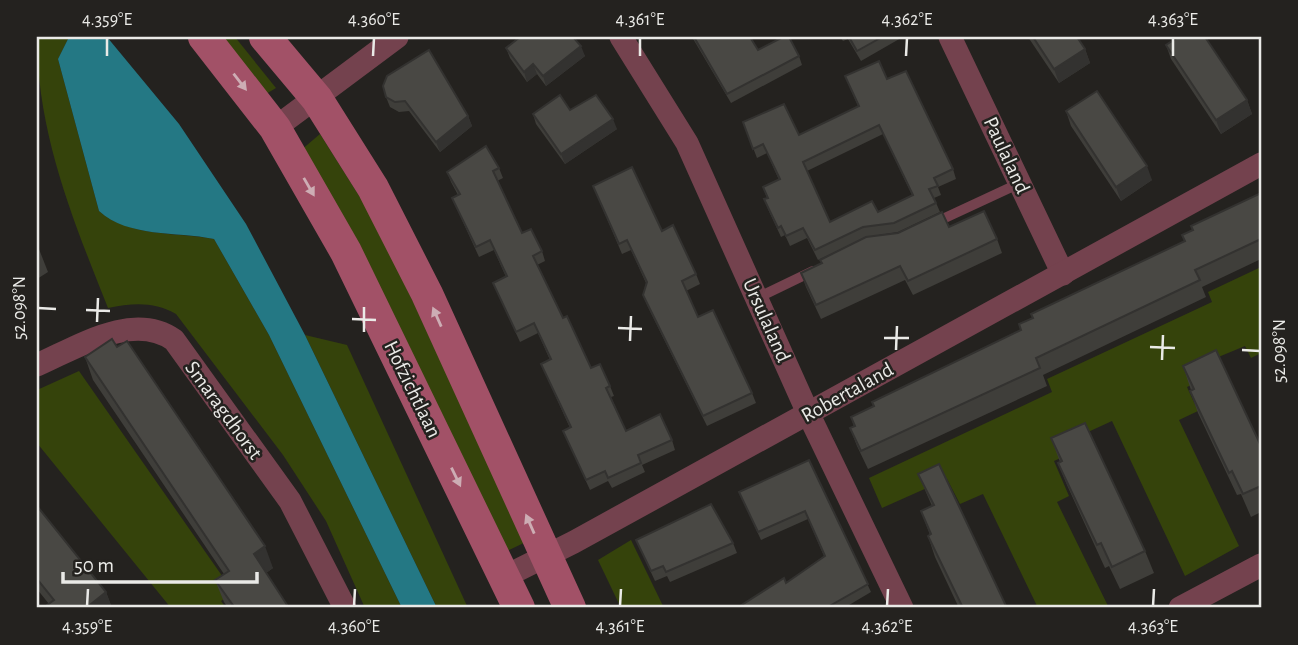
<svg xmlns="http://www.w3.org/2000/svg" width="1298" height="645" font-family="'Alegreya Sans',sans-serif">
	<rect width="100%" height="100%" fill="#24221f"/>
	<g fill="#35430b">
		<path d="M37 37H69L58 59 99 211C129 237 175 232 214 239L269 335 402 608H365L326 521 283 455 176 314C154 301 132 303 108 308 73 220 37 133 37 37Z"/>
		<path d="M223 37H235L276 88 266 94Z"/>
		<path d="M320 134 377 224 511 512 528 541 505 552 300 151Z"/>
		<path d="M1261 267V353L1251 358 1245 346 1216 358 1221 371 1187 387 1198 411 1179 420 1239 546 1185 576 1112 421 1088 432 1093 443 1054 461 1069 496 1057 502 1109 608H1038L983 494 960 504 947 479 882 508 869 478 1052 392 1047 379 1212 302 1208 292Z"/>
		<path d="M305 335 347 345 468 608H437Z"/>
		<path d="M79 371 234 593 221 601 226 608H171L37 443V390Z"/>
		<path d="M631 540 664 608H621L598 560Z"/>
	</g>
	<path fill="#247884" d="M69 37H107L179 124 246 224 305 335 437 608H402L269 335 214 239C175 231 129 238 99 211L58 59Z"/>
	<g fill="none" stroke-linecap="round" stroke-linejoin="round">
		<g stroke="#74424e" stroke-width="10">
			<path d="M934 223 1020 183"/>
			<path d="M757 298 813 271"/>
		</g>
		<g stroke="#74424e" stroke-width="23">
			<path d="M621 37 687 143 808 413 902 608"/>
			<path d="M950 37 1063 274"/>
			<path d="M275 128 397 37"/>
			<path d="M37 365C78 347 133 311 174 340L290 501 345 608"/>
			<path d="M504 577 574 542 1261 164"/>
			<path d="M1180 608 1261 565"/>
		</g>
		<g stroke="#a25167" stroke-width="32">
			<path d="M204 37 275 128 346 252 519 608"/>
			<path d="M265 37 317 99 373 188 427 294 570 608"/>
		</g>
	</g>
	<g fill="#3f3e3a" fill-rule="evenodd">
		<path d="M517 37H573L585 56 546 86 537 74 527 82 510 58 506 48 518 38Z"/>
		<path d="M692 37H750L758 50 799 56 802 65 731 103Z"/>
		<path d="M840 37H901V38L861 61 848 39 843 41Z"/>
		<path d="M1028 37H1077L1085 49 1090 63 1059 83Z"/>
		<path d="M1166 45 1247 100 1252 114 1221 134 1171 59Z"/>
		<path d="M845 76 887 79 953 169 956 179 938 187 941 195 934 198 940 212 898 232 866 237 818 260 807 238 790 246 785 235 781 237 768 209 764 199 767 198 763 187 779 180 767 153 757 158 743 122 799 135 858 106ZM883 134 912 195 878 212 830 222 807 171Z"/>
		<path d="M386 97 468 116 472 126 440 152 409 111 399 112 390 107Z"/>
		<path d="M570 110 617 129 565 164 536 124 533 114Z"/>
		<path d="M1066 111 1152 180 1121 201 1071 126Z"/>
		<path d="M499 168 503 178 497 181 522 233 542 251 545 261 537 265 563 318 591 368 610 386 614 396 611 397 626 431 672 440 675 450 642 465 645 472 612 488 608 481 590 490 563 431 570 428 541 364 550 360 538 333 520 342 493 283 506 277 494 250 479 257 452 198 458 195 451 182 447 172Z"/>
		<path d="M593 186 662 231 696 274 700 284 686 291 698 317 752 393 756 403 707 426 647 305 643 295 646 283 631 250 622 254Z"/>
		<path d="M1261 193V259L1202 287 1206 297 1043 375 1047 386 868 469 857 446 850 428 854 427 851 417 1021 331 1033 318 1184 241Z"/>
		<path d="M949 227 997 239 1002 253 913 295 905 280 821 319 806 287 801 273Z"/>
		<path d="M37 244 48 272 37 279Z"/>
		<path d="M85 357 273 568 266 573 289 608H228L224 602 215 580 224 574 93 380Z"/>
		<path d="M1183 366 1261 446V512L1251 517 1241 494 1237 495 1198 413 1190 391 1191 390Z"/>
		<path d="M1051 438 1145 551 1154 573 1120 589 1109 566 1105 568 1067 485 1058 463 1060 462Z"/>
		<path d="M809 460 871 592 844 608H737L786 583 824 556 808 519 761 540 739 492Z"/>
		<path d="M918 474 1007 608H959L935 557 928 536 930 535 921 511 932 506Z"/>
		<path d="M37 506 106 592 112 608H43L49 604 37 589Z"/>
		<path d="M636 540 733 543 737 553 670 582 667 576 655 581Z"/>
	</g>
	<g fill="#333230">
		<path d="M581 46 585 56 546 86 543 76Z"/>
		<path d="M1085 49 1090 63 1059 83 1054 69Z"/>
		<path d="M533 64 537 74 527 82 524 72Z"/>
		<path d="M1247 100 1252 114 1221 134 1216 120Z"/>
		<path d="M468 116 472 126 440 152 436 142Z"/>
		<path d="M613 119 617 129 565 164 561 154Z"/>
		<path d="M1147 166 1152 180 1121 201 1116 187Z"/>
		<path d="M265 546 273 568 262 576 254 554Z"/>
		<path d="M106 592 112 608H86Z"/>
	</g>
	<g fill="#494844" stroke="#333230" stroke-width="2" fill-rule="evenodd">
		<path d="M520 37H573L581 46 543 76 533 64 524 72 506 48Z"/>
		<path d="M694 37H750L758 50 783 37H789L799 56 727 94Z"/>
		<path d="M849 37H882L857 51Z"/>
		<path d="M1033 37H1077L1085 49 1054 69Z"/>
		<path d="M1178 37H1205L1247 100 1216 120 1166 45Z"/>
		<path d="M429 50 468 116 436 142 405 101 395 102 386 97 383 86 387 76Z"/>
		<path d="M879 61 887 79 906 71 953 169 934 178 938 186 929 189 936 203 894 223 863 227 815 250 803 228 786 236 781 226 778 228 764 199 768 198 763 187 780 179 763 144 753 149 743 122 784 104 799 135 859 106 845 76ZM879 125 913 195 878 212 872 201 830 222 803 162Z"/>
		<path d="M1097 91 1147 166 1116 187 1066 111Z"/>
		<path d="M560 95 570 110 596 95 613 119 561 154 533 114Z"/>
		<path d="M486 146 499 168 493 171 522 233 531 229 542 251 533 256 563 318 567 316 591 368 600 364 610 386 606 388 626 431 660 414 672 440 638 455 641 463 608 478 605 471 586 480 563 431 571 427 541 364 551 359 534 323 516 332 493 283 507 276 490 240 476 247 452 198 460 194 447 172Z"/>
		<path d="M632 167 662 231 673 225 696 274 682 281 698 317 713 310 752 393 703 416 643 295 647 282 627 240 619 244 593 186Z"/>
		<path d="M1261 193V239L1195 270 1200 280 1036 358 1040 368 861 451 850 428 855 426 851 417 874 406 872 402 1021 330 1019 324 1033 318 1031 314 1185 241 1182 235 1193 230 1191 226Z"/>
		<path d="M984 211 997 239 908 281 900 266 816 305 801 273 822 263 820 260 866 237 898 233 942 212 949 227Z"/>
		<path d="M112 339 117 347 127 341 265 546 254 554 289 608H235L215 580 229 571 85 357Z"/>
		<path d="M1216 350 1261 446V486L1243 494 1232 471 1229 473 1190 391 1194 389 1183 366Z"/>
		<path d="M1085 423 1145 551 1112 567 1101 543 1097 545 1058 463 1062 461 1051 438Z"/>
		<path d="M809 460 868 584 826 608H737L784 578 786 583 825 556 805 511 758 532 739 492Z"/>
		<path d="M939 464 1007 608H963L928 536 931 534 921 511 934 505 918 474Z"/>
		<path d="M711 504 733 543 666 572 663 566 651 571 636 540Z"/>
		<path d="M37 506 106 592 86 608H43L54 600 37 579Z"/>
	</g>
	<defs><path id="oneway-solid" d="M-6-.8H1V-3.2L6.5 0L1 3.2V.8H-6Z" transform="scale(1.75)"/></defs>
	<g fill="#cdadb4">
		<use href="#oneway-solid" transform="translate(240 82) rotate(52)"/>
		<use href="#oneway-solid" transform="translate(309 187) rotate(60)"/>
		<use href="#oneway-solid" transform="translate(437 317) rotate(-114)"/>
		<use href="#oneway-solid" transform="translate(456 477) rotate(64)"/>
		<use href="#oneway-solid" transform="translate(530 524) rotate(-114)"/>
	</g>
	<path fill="none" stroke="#eaeae7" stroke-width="2.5" d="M107 56V38M373 56 374 38M640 56V38M906 56 907 38M1173 56V38M38 308 56 309M86 310 110 311M352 319 376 320M97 322 98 298M618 328 642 329M364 332V307M884 338H909M630 341 631 316M1150 347 1175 348M896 350 897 326M1242 350 1260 351M1162 360 1163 335M87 606 88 589M354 606 355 589M620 606 621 589M887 606 888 589M1153 606 1154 589"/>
	<g text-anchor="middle" stroke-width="5" stroke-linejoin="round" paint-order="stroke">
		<g font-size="21" fill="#eaeae7" stroke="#24221f">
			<text transform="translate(1007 155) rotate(65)" y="7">Paulaland</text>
			<text transform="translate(767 320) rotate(66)" y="7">Ursulaland</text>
			<text transform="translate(413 389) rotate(64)" y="7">Hofzichtlaan</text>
			<text transform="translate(847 392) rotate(-29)" y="7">Robertaland</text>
			<text transform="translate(224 410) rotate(54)" y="7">Smaragdhorst</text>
		</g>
	</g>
	<rect width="1298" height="645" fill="none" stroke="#24221f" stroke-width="77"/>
	<path d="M63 572v10h194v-10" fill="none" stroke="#eaeae7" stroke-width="3.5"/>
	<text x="74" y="572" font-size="21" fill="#eaeae7" stroke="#24221f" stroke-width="5" paint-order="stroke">50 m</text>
	<rect x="38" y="38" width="1222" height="568" fill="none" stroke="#eaeae7" stroke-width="2.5"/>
	<g font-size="18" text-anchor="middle" fill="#eaeae7">
		<text x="107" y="25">4.359°E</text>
		<text x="374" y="25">4.360°E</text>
		<text x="640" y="25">4.361°E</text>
		<text x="907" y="25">4.362°E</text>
		<text x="1173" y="25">4.363°E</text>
		<text transform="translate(19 308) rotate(-90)" y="6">52.098°N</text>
		<text transform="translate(1279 351) rotate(-90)" y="6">52.098°N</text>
		<text x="87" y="632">4.359°E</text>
		<text x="354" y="632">4.360°E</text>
		<text x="620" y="632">4.361°E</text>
		<text x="887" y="632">4.362°E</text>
		<text x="1153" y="632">4.363°E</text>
	</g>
</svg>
